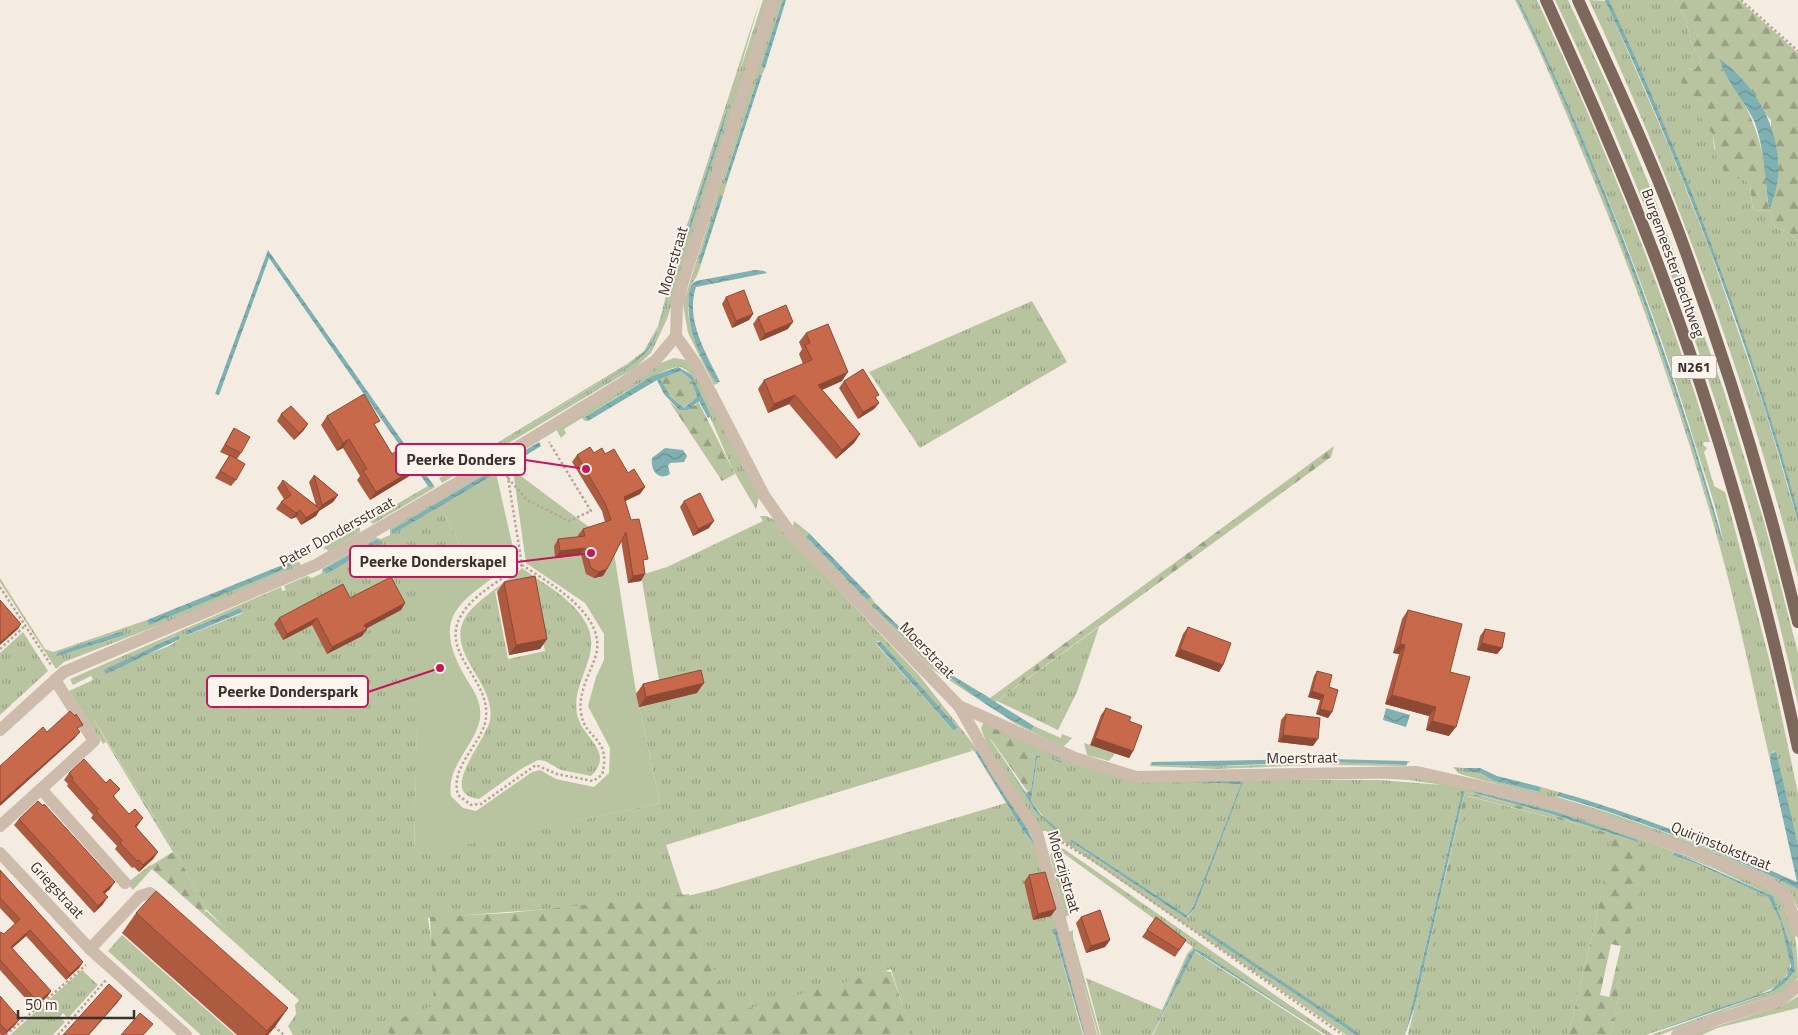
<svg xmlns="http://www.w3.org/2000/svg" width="1798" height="1035" font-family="'Titillium Web',sans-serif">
	<defs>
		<pattern id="grass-tufts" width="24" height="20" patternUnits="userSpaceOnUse" patternTransform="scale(1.25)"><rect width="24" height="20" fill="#b8c4a0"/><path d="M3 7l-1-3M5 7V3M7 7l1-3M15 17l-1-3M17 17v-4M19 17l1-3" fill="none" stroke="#97a083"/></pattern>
		<pattern id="forest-firs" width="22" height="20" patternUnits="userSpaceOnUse" patternTransform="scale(1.25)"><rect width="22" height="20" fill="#b8c4a0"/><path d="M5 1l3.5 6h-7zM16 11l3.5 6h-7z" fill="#97a083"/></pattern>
		<pattern id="water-waves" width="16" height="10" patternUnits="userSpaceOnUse" patternTransform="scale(1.25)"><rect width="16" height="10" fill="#7fb0b2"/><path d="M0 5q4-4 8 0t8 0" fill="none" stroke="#699091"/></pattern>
	</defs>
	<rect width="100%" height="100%" fill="#f4ebe1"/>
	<g fill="url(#grass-tufts)" fill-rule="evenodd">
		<path d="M760 0 737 80 763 0H768L667 319 651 353 636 367 442 483 439 478 627 364 644 351 658 326 675 262ZM731 96 723 128 678 263 677 262ZM674 274 655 339 647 352 633 364 512 436 629 365C660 344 664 309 674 274Z"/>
		<path d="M778 0H783L761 66 765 68 762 75 759 74 724 180 727 182 723 196 721 195 698 263 701 264C698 274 697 277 691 285 689 293 688 303 688 312 690 328 706 375 719 383L714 385 688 333 683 304Z"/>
		<path d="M1515 0H1517C1602 174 1666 355 1721 540L1723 541C1716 501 1699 460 1688 421 1643 277 1585 136 1519 0H1537C1604 144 1664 290 1710 442H1704L1703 445 1707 448 1704 452 1714 486 1725 492 1769 658 1798 793V845L1774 751 1771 753 1770 760C1753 687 1738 612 1718 540 1681 410 1637 283 1585 159 1563 105 1541 52 1515 0Z"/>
		<path d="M1555 0H1568L1609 88 1653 194 1724 391 1765 525 1798 653V705C1746 463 1661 225 1555 0Z"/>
		<path d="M1589 0 1606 1 1670 149 1710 250 1764 406 1798 522V578C1746 380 1676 186 1589 0Z"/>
		<path d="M1609 0H1675L1686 20 1691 43 1701 60 1695 69 1685 70 1702 118 1713 135 1714 148 1750 185 1753 211 1769 210 1776 228 1786 231 1798 241V511C1748 336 1684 166 1609 0Z"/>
		<path d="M1032 301 1067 362 920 448 869 372Z"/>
		<path d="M674 358 687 360 693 365 759 497 756 509 732 468 692 375C688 372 684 367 679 367 661 367 603 406 585 417L588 421H585L582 418 564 429 566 433 561 438 556 429 661 363Z"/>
		<path d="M497 466 500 470 498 472 496 468 391 530 393 534 440 506 459 543 419 640 414 855 660 803 636 692 660 686 641 575 667 567 763 521 760 516H766L775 520 797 546 918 674 981 754 1036 844 1089 1035 1053 929 1083 1035H912L891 969 725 1021 628 903 428 918 441 1012 385 1026 390 1035H293L288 1026 296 1014 295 1005 299 1000 203 914 206 911 225 928 206 909 173 847 92 717 106 742 103 744 69 691 93 680 91 676 73 685 70 679 274 590 281 587 282 591 286 590 284 586 307 576 312 578 322 573V569L375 537 381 539 390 535V528ZM377 539 381 542 326 573 324 569ZM240 608 243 613 188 635 185 631ZM177 635 180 639 169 646 104 671ZM877 641 881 642 958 729 954 731 876 644ZM970 748 975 752 977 750 1031 843 1006 803 716 889 683 897 666 845 972 751Z"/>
		<path d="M432 482 435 487 434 488 373 524 369 520 428 486 430 488 434 486Z"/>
		<path d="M794 521 809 533 806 537 867 600 871 597 875 603 873 605C923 654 966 698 1031 729L1034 726 1061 738 1062 734 1072 738 1063 747 1016 724 932 669 793 526Z"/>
		<path d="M360 525V532L329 551 323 548Z"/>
		<path d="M297 559 301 565 201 609 64 662 56 669 0 582V578L45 649 53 652 147 620 149 624 292 566 290 562ZM123 631 125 635 55 657 58 652 67 649Z"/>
		<path d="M522 568C544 584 575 600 587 625 602 656 571 682 577 714 582 739 616 751 591 776L561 770 545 761 538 760 521 769 479 799C436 795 486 741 490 720 497 681 439 650 469 612 480 599 508 580 522 568ZM530 585 545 651 508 659 495 591Z"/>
		<path d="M1099 627 1077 692 1058 730 997 701Z"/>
		<path d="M23 632 48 671 0 715V653Z"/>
		<path d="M984 721 1114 772 1419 777 1576 815 1756 882C1763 886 1772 891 1779 896 1796 912 1798 956 1798 978L1784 993 1726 1010 1660 1035H1651L1774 991 1784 984 1795 971 1793 953 1773 896 1713 868 1673 852 1672 855 1700 865 1768 897 1780 920 1790 960V971L1779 985 1758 995 1715 1009 1646 1035H1610L1647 847 1547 813 1465 792 1407 1035 1443 887 1462 791 1405 1035H1361L1204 931V932L1356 1035H1346L1067 844 1046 831H1040L987 745 981 728ZM990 739 1034 756 1028 792 1025 791ZM999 753 1026 794 1031 790 1036 755 1061 761V763L1042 756 1037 758 1031 801 1046 820 1035 811ZM1376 778 1409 780 1443 785 1379 780H1259ZM1241 784 1195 908 1187 918 1070 841 1071 839 1187 915 1193 907ZM1474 791 1556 812 1638 842 1548 813 1474 793Z"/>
		<path d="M1084 743 1115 753 1109 761 1087 755Z"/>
		<path d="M1329 759 1330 762 1406 765 1407 761H1410L1405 766 1331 765 1325 760 1315 761 1311 765 1215 769 1150 766 1151 762 1241 761 1153 762V765L1231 766 1299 763Z"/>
		<path d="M1453 767 1464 768V772L1480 773 1494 781 1538 792 1541 787 1559 792 1557 797C1640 821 1720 851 1798 889V909L1792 895 1539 795 1463 775 1458 773Z"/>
		<path d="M1467 796 1576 824 1613 837 1595 925 1568 1035H1410Z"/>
		<path d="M1056 846 1064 849 1333 1035H1326L1194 949 1189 954 1152 1035H1101L1086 978 1162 1010 1187 954 1193 947 1059 850 1055 856 1069 915 1065 917 1050 855Z"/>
		<path d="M150 865 152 869 133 890 127 883Z"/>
		<path d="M1073 930V938L1100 1035H1098L1069 932Z"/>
		<path d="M122 935 235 1035H201L108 951Z"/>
		<path d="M1194 951 1323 1035H1153Z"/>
		<path d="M82 970 98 985 68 1018 63 1013 60 1017 65 1022 53 1035H10Z"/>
		<path d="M1798 996V1008L1717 1028 1702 1035H1689L1784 1005Z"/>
	</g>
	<g fill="url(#forest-firs)" fill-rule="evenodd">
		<path d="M1675 0H1739L1798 53V241L1786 231 1776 228 1769 210 1753 211 1750 185 1743 178 1734 179 1724 171 1717 160 1713 135 1682 92 1681 74 1685 70 1695 69 1701 60 1691 43 1686 20ZM1722 68 1771 120 1769 209C1766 196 1767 181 1765 167 1759 129 1744 98 1722 68Z"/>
		<path d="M681 371 691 380 697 397 684 408 666 392 660 379Z"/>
		<path d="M669 401 679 410 696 405 698 401 735 474 722 481Z"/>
		<path d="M1334 446 1331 457 994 703 950 674 990 698Z"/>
		<path d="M74 689 173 847 206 909 203 914 152 869 150 866 173 852Z"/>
		<path d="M991 724 1036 753 1028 792 990 738 987 728Z"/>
		<path d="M1465 792 1547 813 1648 847 1610 1035H1568L1595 925 1612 838 1576 824 1468 796 1410 1035H1408ZM1611 944 1621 946 1609 997 1600 995Z"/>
		<path d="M689 894 705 950 735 1012 885 971 891 972 913 1035H390L384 1025 434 1005 430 917 508 913Z"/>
	</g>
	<path fill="#b8c4a0" d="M513 470 589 527 612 540 636 692 660 803 414 856 420 567 459 543 440 506 496 473 516 561C465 601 426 611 467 680 475 692 482 704 480 719 475 746 446 766 451 796L463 808 476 811 532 772 540 770 556 779 594 787 609 773 610 748 588 706 596 677 604 660V634L585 603 526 563Z"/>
	<g fill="url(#water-waves)" fill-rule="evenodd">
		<path d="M783 0H786L765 68 761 66Z"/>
		<path d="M1517 0H1519C1605 174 1670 355 1723 541H1721C1667 355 1601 174 1517 0Z"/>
		<path d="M1605 0H1609C1686 164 1749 337 1798 511V522C1750 343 1683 168 1605 0Z"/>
		<path d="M1720 59C1766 93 1794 156 1769 210 1765 181 1765 151 1755 123 1747 104 1723 77 1720 59Z"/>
		<path d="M759 74 762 75 727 182 724 181Z"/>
		<path d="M731 96 723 128 679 263 677 262Z"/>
		<path d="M720 195 723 196 701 264 698 263Z"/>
		<path d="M268 250 434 486 430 488 428 486 269 258 219 395 215 394Z"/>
		<path d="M755 270 764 271 767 273 696 287C685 320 706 353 720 382H716C698 357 682 316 691 285L696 281Z"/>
		<path d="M674 274 655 339 647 352 633 364 512 437 629 365C661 343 664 309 674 274Z"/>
		<path d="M678 367 692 375 711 416 708 418 699 401 688 410H679L664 394 657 380 588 421 585 417 652 376ZM681 371 691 380 697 397 684 408 670 396 660 379Z"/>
		<path d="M539 442 541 446 510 465 507 461Z"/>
		<path d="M665 448 683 450 687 456 684 462 670 463 668 466 670 474C658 482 650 469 652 458Z"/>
		<path d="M496 468 498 472 393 534 391 530Z"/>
		<path d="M809 533 871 597 867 600 813 544 806 537Z"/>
		<path d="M377 539 382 542 326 574 324 569Z"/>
		<path d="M290 562 292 566 149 625 147 620Z"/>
		<path d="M875 603 930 657 950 674 1034 726 1031 730C966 698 923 654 872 605Z"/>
		<path d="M240 608 243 612 187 635 185 631Z"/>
		<path d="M123 631 125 635 55 657 58 652 67 649Z"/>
		<path d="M178 635 180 639 106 674 104 670Z"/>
		<path d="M877 642H881L958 728 954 731 876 643Z"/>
		<path d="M1386 708 1410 715 1406 727 1383 720Z"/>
		<path d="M977 750 1027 828 1035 845 1024 832 975 752Z"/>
		<path d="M998 751 1026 794 1031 790 1036 755 1062 761 1061 763 1042 756 1037 758 1031 801 1041 815 1058 829 1056 831 1035 811Z"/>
		<path d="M1776 752 1798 845V889C1720 851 1640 820 1557 796L1559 792C1641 815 1718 847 1797 882L1770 760 1771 753Z"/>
		<path d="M1310 759 1312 762 1217 766 1152 765V762Z"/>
		<path d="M1329 759 1407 761V765L1329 762Z"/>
		<path d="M1464 768H1480L1497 776 1541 787 1539 792 1494 781 1480 773 1464 772Z"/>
		<path d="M1120 776 1243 782 1195 908 1186 918 1070 841 1071 839 1187 915 1193 907 1241 784 1120 779Z"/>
		<path d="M1462 791 1464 792 1415 1005 1405 1035Z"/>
		<path d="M1474 791 1556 812 1638 840V842L1548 813 1474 793Z"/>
		<path d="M1674 852 1773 896 1793 953 1795 971 1784 984 1774 991 1646 1035 1715 1009 1770 991 1787 976 1791 966 1780 920 1768 897 1700 865 1672 855Z"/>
		<path d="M1058 928 1088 1035H1084L1053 929Z"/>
		<path d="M1205 930 1346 1024 1361 1035H1356L1203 932Z"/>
		<path d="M1194 949 1200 951 1326 1035 1195 951 1152 1035 1189 954Z"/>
	</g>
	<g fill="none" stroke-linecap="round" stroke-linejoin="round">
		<g stroke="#b9a596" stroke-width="2.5" stroke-dasharray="2.5 2.5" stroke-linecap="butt">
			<path d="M1741 0 1798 51"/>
			<path d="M505 471 508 478 522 565"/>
			<path d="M508 478 527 500 569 521 591 511 549 442"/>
			<path d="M522 565C549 583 610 616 595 658 589 675 578 694 581 713 585 741 612 736 602 775L593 781 557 774 536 765 481 804 471 805 458 795C450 767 478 748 485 723 496 678 430 652 467 607 481 590 504 578 522 565Z"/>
			<path d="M0 587 51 665"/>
			<path d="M0 649 25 626"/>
			<path d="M1053 837 1100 865 1343 1035"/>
			<path d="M274 1026 284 1035"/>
			<path d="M6 1035 86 965"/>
			<path d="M58 1035 106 980"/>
		</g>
		<g stroke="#cdbbac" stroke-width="12">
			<path d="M773 0 682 285 677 305 676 336 696 364 765 497 787 528 959 706 1075 758 1136 777 1417 772 1484 787 1570 808 1683 848 1768 882 1786 895 1798 931"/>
			<path d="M959 706 996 771 1037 833 1091 1035"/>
			<path d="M0 730 64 672 316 565 498 459 624 382 655 361 676 336"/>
			<path d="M41 789 125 883"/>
			<path d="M0 826 94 741 55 680"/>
			<path d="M0 853 90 949 186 1035"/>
			<path d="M90 949 140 896 150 893 165 906"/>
			<path d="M1677 1035 1718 1019 1781 1000 1798 986"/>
		</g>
		<g stroke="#7d675c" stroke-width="12">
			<path d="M1546 0C1586 88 1625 177 1659 267 1718 423 1763 585 1798 748"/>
			<path d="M1578 0C1617 86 1658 172 1689 261 1732 379 1768 500 1798 622"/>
		</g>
	</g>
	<g fill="#ac5a40">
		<path d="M726 297 753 314 749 320 732 328 722 304Z"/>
		<path d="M758 317 788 329 760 341 753 324Z"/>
		<path d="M806 333 842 381 822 390 860 434 854 443 836 459 789 404 768 413 758 389 764 380 803 364 799 354 802 349 799 342Z"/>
		<path d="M844 381 876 399 879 403 874 409 858 419 839 388Z"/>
		<path d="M281 414 308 424 303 431 294 440 277 421Z"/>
		<path d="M327 416 376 427 392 454 411 475 370 500 357 480 360 476 343 448 337 451 321 425Z"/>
		<path d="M234 428 241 453 237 459 236 480 231 486 215 478 229 456 220 452Z"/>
		<path d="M594 453 605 454 645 487 640 494 625 501 644 564 641 581 628 583 621 540 607 569 603 576 594 578 586 574 581 555 555 558 554 546 558 539 578 537V535L583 529 605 522 602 511 572 462 577 455Z"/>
		<path d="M314 475 338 495 333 502 319 511 316 516 301 525 296 517 291 519 276 509 281 502 284 499 277 488 282 481 316 505 309 482Z"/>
		<path d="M684 501 709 528 693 536 680 507Z"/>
		<path d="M504 582 547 639 540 649 509 655 497 592Z"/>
		<path d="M350 598 405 603 401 610 366 628 367 629 362 636 327 654 312 625 283 640 274 624 279 618Z"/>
		<path d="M1408 610 1450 672 1449 736 1426 730 1429 716 1385 704 1399 654 1393 653 1402 619Z"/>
		<path d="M1188 627 1223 665 1219 672 1175 656 1183 634Z"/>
		<path d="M1485 629 1502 648 1497 654 1477 650 1480 636Z"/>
		<path d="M1317 671 1329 687 1332 712 1328 718 1316 714 1320 700 1308 697 1314 676Z"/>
		<path d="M643 684 697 693 639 707 636 694Z"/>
		<path d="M1106 708 1133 751 1129 758 1090 745 1101 715Z"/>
		<path d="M1286 714 1313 746 1278 742 1281 720Z"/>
		<path d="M69 773 115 796 114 798 138 825 136 827 158 852 153 859 139 872 134 867 132 868 115 849 117 846 91 818 93 815 67 786 68 784 64 780Z"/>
		<path d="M19 819 110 889 105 893 103 904 94 913 14 825Z"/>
		<path d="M0 870 83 962 79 968 66 980 26 936 12 948 51 991 47 997 34 1008 0 970V932L4 934 15 924 0 908Z"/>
		<path d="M1029 875 1051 916 1033 920 1024 882Z"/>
		<path d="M136 913 288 1008 274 1028 268 1035H237L122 933Z"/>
		<path d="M1081 917 1110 940 1105 947 1086 953 1076 923Z"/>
		<path d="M1156 917 1186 940 1175 957 1142 937Z"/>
		<path d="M0 996 16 1024 5 1035H1L0 1034Z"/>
	</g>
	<g fill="#8c4a34">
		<path d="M753 314 749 320 732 328 736 321Z"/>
		<path d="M793 322 788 329 760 341 765 334Z"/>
		<path d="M848 372 842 381 812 394 818 385Z"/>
		<path d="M795 395 789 404 768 413 774 404Z"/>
		<path d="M879 403 874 409 858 419 863 412Z"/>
		<path d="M308 424 303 431 294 440 299 433Z"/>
		<path d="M860 434 854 443 836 459 842 450Z"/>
		<path d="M349 439 343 448 337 451 343 443Z"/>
		<path d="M417 467 411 475 370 500 376 492Z"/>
		<path d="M645 487 640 494 619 504 624 497Z"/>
		<path d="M338 495 333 502 319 511 316 516 301 525 306 518 319 510 322 505Z"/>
		<path d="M300 510 296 517 291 519 296 513Z"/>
		<path d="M714 521 709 528 693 536 698 529Z"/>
		<path d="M585 548 581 555 555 558 560 551Z"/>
		<path d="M607 569 603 576 594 578 599 572Z"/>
		<path d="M645 574 641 581 628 583 633 576Z"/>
		<path d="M405 603 401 610 360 632 364 625Z"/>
		<path d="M317 618 312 625 283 640 287 634Z"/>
		<path d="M21 624 18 629 0 645V643Z"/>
		<path d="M367 629 362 636 327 654 332 647Z"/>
		<path d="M547 639 540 649 509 655 516 645Z"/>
		<path d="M1482 643 1502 648 1497 654 1477 650Z"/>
		<path d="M1400 644 1405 645 1399 654 1393 653Z"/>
		<path d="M1180 649 1223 665 1219 672 1175 656Z"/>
		<path d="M704 683 697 693 639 707 646 697Z"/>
		<path d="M1312 691 1324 695 1320 700 1308 697Z"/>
		<path d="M1392 695 1436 707 1429 716 1385 704Z"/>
		<path d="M1320 709 1332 712 1328 718 1316 714Z"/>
		<path d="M1432 721 1456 727 1449 736 1426 730Z"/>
		<path d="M80 732 75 738 0 806V803Z"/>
		<path d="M1283 735 1318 739 1313 746 1278 742Z"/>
		<path d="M1095 738 1133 751 1129 758 1090 745Z"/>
		<path d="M143 818 138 825 130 833 135 826Z"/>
		<path d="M158 852 153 859 139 872 143 865Z"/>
		<path d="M115 882 110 889 99 899 103 892Z"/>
		<path d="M108 897 103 904 94 913 98 906Z"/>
		<path d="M1056 909 1051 916 1033 920 1038 914Z"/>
		<path d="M30 930 26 936 7 953 11 947Z"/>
		<path d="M1110 940 1105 947 1086 953 1091 946Z"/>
		<path d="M83 962 79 968 66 980 70 974Z"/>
		<path d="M51 991 47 997 34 1008 38 1002Z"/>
		<path d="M122 996 118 1002 89 1035H88Z"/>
		<path d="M288 1008 274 1028 268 1035H265Z"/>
		<path d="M20 1019 16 1024 4 1035 7 1031Z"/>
	</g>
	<g fill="#c8694b" stroke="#8c4a34">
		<path d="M744 290 753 314 736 321 726 297Z"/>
		<path d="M786 305 793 322 765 334 758 317Z"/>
		<path d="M828 324 848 372 818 385 860 434 842 450 795 395 774 404 764 380 812 360 805 345 810 343 806 333Z"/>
		<path d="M863 369 879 395 875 397 879 403 863 412 844 381Z"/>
		<path d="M364 394 380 421 374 424 392 454 404 446 417 467 376 492 363 471 367 469 349 439 343 443 327 416Z"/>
		<path d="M291 406 308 424 299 433 281 414Z"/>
		<path d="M234 428 250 437 241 453 225 445Z"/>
		<path d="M590 447 594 453 602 448 605 454 614 449 628 473 634 469 645 487 624 497 631 520 639 519 648 559 643 560 645 574 633 576 626 532 607 569 599 572 591 568 585 548 560 551 558 539 585 536 583 529 611 520 606 505 577 455Z"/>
		<path d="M230 455 245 464 236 480 220 471Z"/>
		<path d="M314 475 338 495 322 505Z"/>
		<path d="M283 480 320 509 306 518 300 510 296 513 281 502 291 495 282 481Z"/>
		<path d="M700 493 714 521 698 529 684 501Z"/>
		<path d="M535 576 547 639 516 645 504 582Z"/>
		<path d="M391 577 405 603 364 625 367 629 332 647 317 618 287 634 279 618 343 584 350 598Z"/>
		<path d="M0 600 21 624 0 643Z"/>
		<path d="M1408 610 1462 624 1450 672 1470 677 1456 727 1432 721 1436 707 1392 695 1405 645 1400 644Z"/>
		<path d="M1188 627 1231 643 1223 665 1180 649Z"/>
		<path d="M1485 629 1505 633 1502 648 1482 643Z"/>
		<path d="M701 670 704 683 646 697 643 684Z"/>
		<path d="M1317 671 1332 675 1329 687 1338 690 1332 712 1320 709 1324 695 1312 691Z"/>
		<path d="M1106 708 1131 717 1129 721 1142 726 1133 751 1095 738Z"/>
		<path d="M70 711 75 716 76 714 83 725 77 728 80 732 0 803V766L43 727 47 732Z"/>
		<path d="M1286 714 1320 718 1318 739 1283 735Z"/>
		<path d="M84 759 106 783 110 779 120 789 113 796 129 814 135 809 143 818 135 826 158 852 143 865 139 860 137 861 120 843 122 840 96 811 98 809 72 780 73 778 69 773Z"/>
		<path d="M38 801 43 806 44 804 115 882 103 892 108 897 98 906 19 819Z"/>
		<path d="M0 870 83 962 70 974 30 930 11 947 51 991 38 1002 0 960V932L4 934 20 919 0 898Z"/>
		<path d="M1045 872 1056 909 1038 914 1029 875Z"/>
		<path d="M156 891 288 1008 267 1031 136 913Z"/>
		<path d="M1100 910 1110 940 1091 946 1081 917Z"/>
		<path d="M1156 917 1186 940 1179 950 1147 930Z"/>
		<path d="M109 984 122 996 88 1035H63Z"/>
		<path d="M0 996 20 1019 7 1031 0 1024Z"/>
		<path d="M140 1013 153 1024 143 1035H121Z"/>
	</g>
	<g text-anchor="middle" stroke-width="4" stroke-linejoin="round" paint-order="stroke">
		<rect fill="#fbf5ee" stroke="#756b66" stroke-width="1" x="1671.5" y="355.5" width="45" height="23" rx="4"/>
		<g font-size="14" font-weight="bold" fill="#3b302b">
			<text x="1694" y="372">N261</text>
		</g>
		<g font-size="15" fill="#3b302b" stroke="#fbf5ee">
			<text transform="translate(673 261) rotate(-74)" y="5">Moerstraat</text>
			<text transform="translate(1673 263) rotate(70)" y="5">Burgemeester Bechtweg</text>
			<text transform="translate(337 532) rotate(-29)" y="5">Pater Dondersstraat</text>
			<text transform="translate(927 650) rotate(46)" y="5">Moerstraat</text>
			<text transform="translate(1302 758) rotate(-1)" y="5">Moerstraat</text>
			<text transform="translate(1721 846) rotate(22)" y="5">Quirijnstokstraat</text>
			<text transform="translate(1064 872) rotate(74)" y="5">Moerzijstraat</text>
			<text transform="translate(57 890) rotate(47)" y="5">Griegstraat</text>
		</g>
	</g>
	<path fill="none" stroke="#c2185b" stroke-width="2" d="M586 469L525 460M591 553L517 562M440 668L368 692"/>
	<g fill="#c2185b" stroke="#fbf5ee" stroke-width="2">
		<circle cx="586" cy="469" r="5"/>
		<circle cx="591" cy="553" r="5"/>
		<circle cx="440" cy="668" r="5"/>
	</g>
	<g fill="#fbf5ee" stroke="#c2185b" stroke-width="2">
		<rect x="396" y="444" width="129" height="31" rx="5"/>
		<rect x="350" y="546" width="167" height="31" rx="5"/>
		<rect x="207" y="676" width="161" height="31" rx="5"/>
	</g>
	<g font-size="16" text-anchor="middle" font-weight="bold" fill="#3b302b">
		<text x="461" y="465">Peerke Donders</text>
		<text x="433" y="567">Peerke Donderskapel</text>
		<text x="288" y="697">Peerke Donderspark</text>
	</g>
	<path d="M18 1010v8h116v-8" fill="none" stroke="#3b302b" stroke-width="2.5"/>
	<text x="25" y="1010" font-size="15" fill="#3b302b" stroke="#fbf5ee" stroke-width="4" paint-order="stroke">50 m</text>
</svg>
